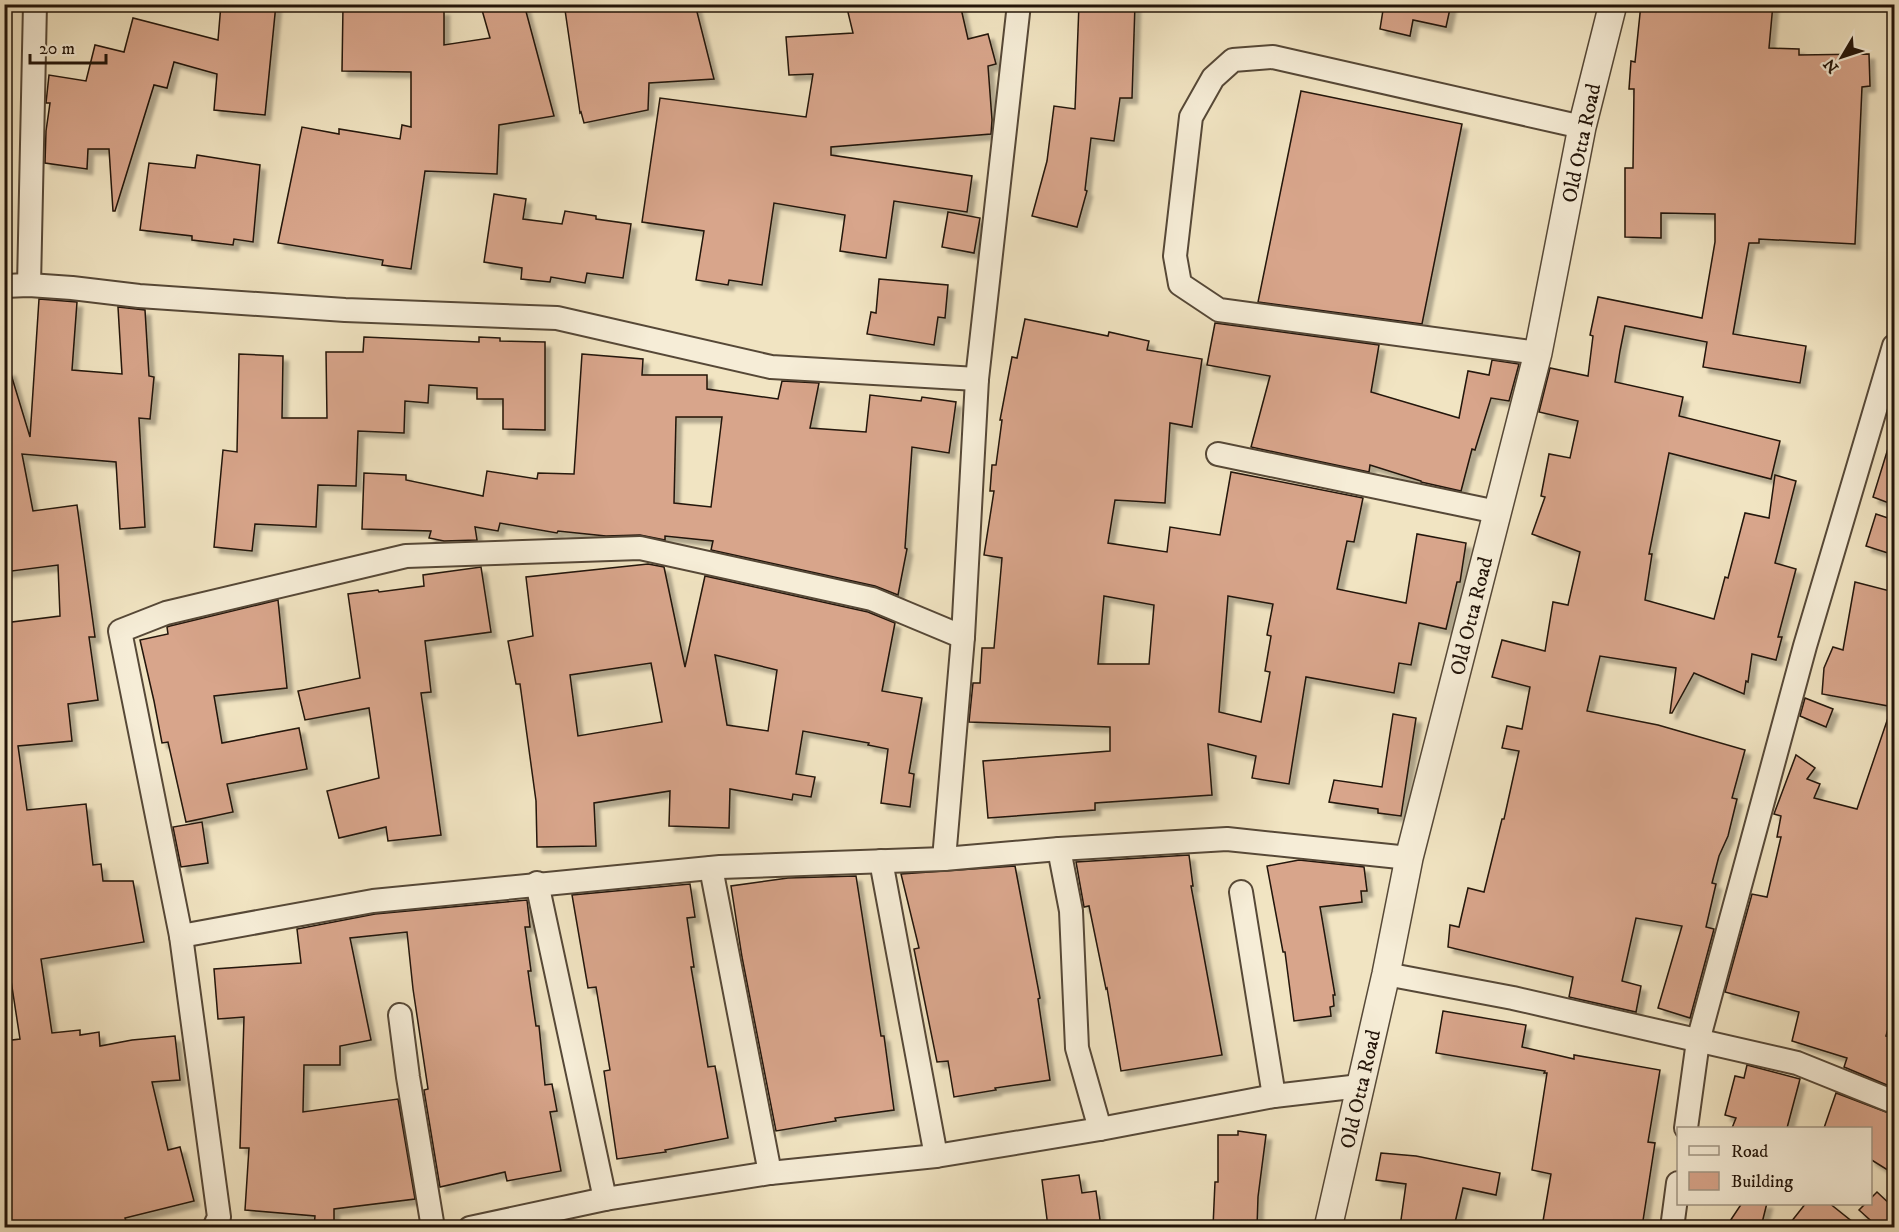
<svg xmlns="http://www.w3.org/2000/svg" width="1899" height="1232" font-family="'IM FELL DW Pica',serif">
	<defs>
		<filter id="shadow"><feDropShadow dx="5.5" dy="5.5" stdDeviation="1.5" flood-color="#0004"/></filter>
	</defs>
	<rect width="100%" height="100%" fill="#f1e4c2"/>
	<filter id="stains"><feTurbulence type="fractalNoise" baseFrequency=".00333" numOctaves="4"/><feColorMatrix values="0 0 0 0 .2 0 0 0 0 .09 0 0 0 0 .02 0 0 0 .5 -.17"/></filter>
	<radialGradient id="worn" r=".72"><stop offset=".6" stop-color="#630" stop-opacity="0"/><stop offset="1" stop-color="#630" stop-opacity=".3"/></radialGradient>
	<g fill="#d8a58b" stroke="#221409" stroke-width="1.5" fill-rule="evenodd" filter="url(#shadow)">
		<path d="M221 4H276L265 115 214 110 217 74 174 62 167 88 154 85 115 211H113L109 149H88L87 169 45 163 46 131 50 103H46L49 75 86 81 95 45 124 52 133 18 218 40Z"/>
		<path d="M504 4H524L554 116 499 125 497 174 425 171 411 269 382 265 383 260 278 243 302 127 339 134V129L400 139 402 125 411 127V72L342 71 343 6H377V10H444V45L490 38 482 10Z"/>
		<path d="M606 4H695L714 79 649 83 648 110 584 123 581 112 580 113 565 10Z"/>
		<path d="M846 4H960L968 39 988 34 996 64 988 66 992 120 991 134 831 147V155L972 176 967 212 894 201 886 258 840 251 845 215 774 203 762 285 729 280 728 285 696 280 704 231 642 222 660 98 806 117 813 74 789 75 786 37 853 33Z"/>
		<path d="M1079 4H1135L1132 98H1120L1114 141 1091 138 1085 190 1087 191 1077 227 1032 216 1047 161 1054 106 1075 109Z"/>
		<path d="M1384 4H1451L1446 27 1413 20 1410 36 1380 29Z"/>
		<path d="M1641 4H1773L1769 48 1799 49V55L1869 54 1870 86 1862 87 1855 244 1759 239V243H1749L1733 334 1806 346 1800 383 1703 367 1707 342 1625 326 1620 351 1615 382 1683 397 1679 416 1780 441 1771 479 1669 453 1649 554H1652L1645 600 1714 619 1725 577 1728 578 1745 513 1769 518 1775 475 1796 481 1775 563 1796 569 1778 637H1782L1776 660 1752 654 1748 682 1746 681 1744 694 1694 673 1672 713H1670L1676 668 1600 656 1587 711 1658 725 1745 750 1732 798 1737 799 1728 836 1719 856 1712 883 1716 884 1706 927 1714 929 1690 1018 1658 1008 1682 926 1636 918 1622 981 1641 986 1636 1012 1569 997 1573 977 1448 947 1450 925 1459 927 1468 888 1484 892 1502 819H1504L1519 751 1502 748 1507 726 1522 729 1530 687 1492 677 1502 640 1545 651 1553 602 1568 605 1580 552 1532 534 1545 497 1541 496 1549 454 1570 458 1578 421 1539 412 1550 368 1588 376 1593 336 1590 335 1598 297 1702 318 1715 242V214L1661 213V238L1625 237V168H1633L1634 89H1629L1631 61 1635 62Z"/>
		<path d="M1301 91 1462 124 1422 324 1258 302Z"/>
		<path d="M197 155 260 165 253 242 234 239 233 245 192 240V236L140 230 149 163 195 168Z"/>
		<path d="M494 194 526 199 523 219 562 224 565 211 596 216V219L631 224 623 278 587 273 585 283 551 277 550 282 521 279 522 268 484 262Z"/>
		<path d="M948 212 980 218 974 253 942 247Z"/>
		<path d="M879 279 948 285 945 318 938 317 934 345 867 334 871 312 876 313Z"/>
		<path d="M39 299 77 302 72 370 122 374 118 307 145 310 149 376 154 377 150 419 139 418 145 527 120 529 116 462 22 454 33 511 77 505 95 637H89L98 700 68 704 72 741 18 746 27 810 86 804 93 865 101 864 103 881H133L144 942 41 959 52 1033 80 1030V1035L99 1032 100 1046 132 1040 175 1036 180 1080 152 1082 168 1150 180 1147 194 1201 125 1218 128 1227H4V1041L20 1039 8 961 4 962V623L60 616 58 565 4 572V371H10L30 437Z"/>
		<path d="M1025 319 1108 336 1109 332 1149 341 1147 350 1202 359 1192 427 1170 423 1165 503 1115 500 1108 543 1167 552 1170 527 1220 535 1231 472 1363 498 1354 542 1347 541 1337 589 1406 603 1417 534 1466 543 1460 582H1457L1446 629 1419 623 1411 665 1399 663 1394 693 1306 677 1289 784 1252 778 1256 756 1208 744 1212 795 1095 803V810L988 818 983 761 1110 751V727L969 722 973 683H980L982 648H994L1002 558 984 555 994 491H990L992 465H996L1002 420H1000L1012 357 1017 358ZM1104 596 1154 605 1149 664H1098ZM1228 596 1273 604 1267 635 1271 636 1265 671 1270 672 1261 722 1219 712Z"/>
		<path d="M1215 323 1379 345 1371 392 1459 418 1468 371 1489 375 1492 360 1519 364 1509 401 1491 398 1475 450 1472 449 1461 491 1421 482V481L1370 465 1369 472 1251 447 1270 376 1207 365Z"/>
		<path d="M364 337 479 342V337L500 338V341L545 342V430L503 429V399H477V388L429 385 428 403 405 401 404 433 358 431 356 486 318 485 316 527 255 524 252 551 214 547 223 450 237 452 239 354 283 356 282 418H327L326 352H363Z"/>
		<path d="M582 354 643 359 642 375H707V389L778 399 782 381 819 383 810 428 866 432 870 395 921 401 922 397 956 402 949 453 912 447 905 548 907 549 898 595 875 586 711 550 713 541 665 536V540L640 535 606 536 558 531 557 533 500 523 498 531 475 527 477 540 444 541 429 538 431 531 362 529 364 473 406 475V480L483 496 487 471 537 479 538 473 574 474ZM676 417H722L711 507 674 503Z"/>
		<path d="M1890 442 1894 443V505L1873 497Z"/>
		<path d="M1876 514 1894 520V555L1866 546Z"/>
		<path d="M648 564 664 567 685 667 705 576 868 612 895 623 882 691 922 698 909 773 914 774 910 807 881 803 888 749 868 745 869 743 803 731 796 774 815 777 811 797 793 794 792 800 730 789 729 828 669 826 670 791 594 803 596 846 537 847 536 801 520 684H516L508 641 533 636 526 577ZM715 655 777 670 768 731 727 725ZM651 663 662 722 578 736 570 675Z"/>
		<path d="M481 567 491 632 425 641 431 692 421 693 441 835 388 841 386 827 339 838 327 791 379 778 369 708 305 720 298 691 360 678 348 594 378 590 379 592 424 586 423 575Z"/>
		<path d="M1855 582 1894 592V707L1822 694 1824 668 1833 647 1843 650Z"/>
		<path d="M278 600 287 688 214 696 222 743 299 728 307 769 227 784 233 812 186 822 168 742 162 743 154 701 140 640 168 634 167 627 170 626Z"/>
		<path d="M1805 698 1833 709 1826 727 1800 716Z"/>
		<path d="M1891 709H1894V1007L1886 1036 1894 1039V1088L1844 1067 1847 1058 1792 1041 1799 1012 1725 992 1752 894 1767 897 1781 837H1777L1781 816 1774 814 1796 755 1815 768 1807 779 1820 784 1814 798 1857 809Z"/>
		<path d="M1393 714 1416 718 1401 816 1378 813V809L1329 802 1334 780 1382 787Z"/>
		<path d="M202 822 208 863 181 867 173 827Z"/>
		<path d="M1189 855 1193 886H1191L1222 1055 1121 1071 1107 988 1106 989 1089 906 1084 907 1076 862Z"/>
		<path d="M1299 860 1364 867 1367 891H1361L1362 902 1320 907 1335 995H1333L1334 1006 1330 1007 1331 1016 1294 1021 1285 952H1283L1267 866Z"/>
		<path d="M1015 866 1040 998 1038 999 1050 1080 995 1088 996 1090 954 1097 948 1061 937 1062 914 949 919 948 901 874Z"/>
		<path d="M856 876 881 1036H884L894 1110 835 1118 836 1121 776 1131 742 957 731 886 788 878Z"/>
		<path d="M690 884 695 917 687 918 694 967H691L708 1067 715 1066 728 1138 665 1150 666 1152 617 1159 604 1071 610 1070 596 987 588 988 572 895Z"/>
		<path d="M527 900 530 927H525L531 971H528L536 1026H539L545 1085 552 1084 557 1111 550 1112 561 1171 507 1181 505 1172 440 1187 424 1090 428 1089 413 989 407 932 350 938 371 1040 340 1046V1065H304L303 1112 398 1099 415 1199 334 1209V1227H314L315 1216 245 1210 249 1148H240L244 1017 218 1019 214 969 301 963 297 929 375 914Z"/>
		<path d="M1443 1011 1526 1025 1522 1047 1574 1059V1055L1660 1070 1648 1142 1655 1143 1642 1227H1542L1551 1174 1532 1170 1547 1073H1544L1545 1071 1436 1053Z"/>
		<path d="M1747 1065 1800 1079 1787 1128H1732L1736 1118 1725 1115 1735 1076 1744 1078Z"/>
		<path d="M1836 1093 1894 1115V1174L1870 1159V1128H1824Z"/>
		<path d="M1238 1131 1266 1135 1258 1197 1257 1227H1213L1215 1182H1218V1135H1238Z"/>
		<path d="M1381 1153 1416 1156 1500 1173 1496 1195 1463 1188 1454 1227H1400L1406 1184 1376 1180Z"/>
		<path d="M1079 1175 1082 1193 1096 1191 1101 1227H1048L1042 1180Z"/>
		<path d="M1877 1192 1894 1208V1227H1878L1859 1210 1866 1203H1870V1199Z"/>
		<path d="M1742 1203H1767L1761 1227H1726Z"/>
		<path d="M1806 1203H1829L1859 1227H1787Z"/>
	</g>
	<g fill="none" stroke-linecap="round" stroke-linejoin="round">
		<defs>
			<g id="minor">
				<path d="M29 285 35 4"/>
				<path d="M4 286 29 285 72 288 139 296 345 310 557 318 771 367 977 379"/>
				<path d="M1538 353 1219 310 1180 284 1175 256 1191 117 1213 78 1233 60 1273 57 1582 127"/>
				<path d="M1218 454 1497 512"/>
				<path d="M1059 849 1071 911 1077 1048 1100 1129"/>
				<path d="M944 859 963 637 977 379 1019 4"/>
				<path d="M881 861 936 1156"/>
				<path d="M711 868 770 1173"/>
				<path d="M537 883 605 1199"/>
				<path d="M1241 892 1274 1096"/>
				<path d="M181 936 373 901 720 867 944 859 1059 849 1227 839 1409 858"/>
				<path d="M1386 974 1513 998 1797 1063 1894 1102"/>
				<path d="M400 1015 408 1077 433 1228"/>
				<path d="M1686 1128 1698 1041 1805 646 1894 346"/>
				<path d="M214 1228 219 1217 181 936 120 631 166 613 406 556 640 548 872 599 963 637"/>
				<path d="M470 1228 605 1199 770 1173 936 1156 1100 1129 1274 1096 1360 1086"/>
				<path d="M1672 1228 1678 1183"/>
			</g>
			<path id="tertiary" d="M1328 1228 1386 974 1409 858 1538 353 1582 127 1613 4"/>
		</defs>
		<use href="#minor" stroke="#564837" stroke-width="26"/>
		<use href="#tertiary" stroke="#564837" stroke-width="30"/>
		<use href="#minor" stroke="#f6edd7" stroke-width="22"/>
		<use href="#tertiary" stroke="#f6edd7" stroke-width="27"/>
	</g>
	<g text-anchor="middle" stroke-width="4.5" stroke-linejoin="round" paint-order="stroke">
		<g font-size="21" fill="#221409" stroke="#f6edd7">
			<text transform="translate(1581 143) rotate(-78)" y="7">Old Otta Road</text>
			<text transform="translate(1471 616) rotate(-76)" y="7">Old Otta Road</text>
			<text transform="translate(1360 1089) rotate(-77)" y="7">Old Otta Road</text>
		</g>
	</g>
	<rect width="1899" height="1232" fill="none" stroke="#f1e4c2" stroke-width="24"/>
	<rect x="6" y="6" width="1887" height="1220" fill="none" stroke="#221409" stroke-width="3"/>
	<rect x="12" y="12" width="1875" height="1208" fill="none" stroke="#221409" stroke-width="1.5"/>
	<rect x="1677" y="1127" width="195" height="78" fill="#f6edd7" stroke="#a19685" stroke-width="1.5"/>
	<rect x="1689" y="1146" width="30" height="9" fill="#f6edd7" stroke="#a19685" stroke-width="1.5"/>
	<text x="1731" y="1157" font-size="18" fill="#221409">Road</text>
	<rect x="1689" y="1172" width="30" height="18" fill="#d8a58b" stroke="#a19685" stroke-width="1.5"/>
	<text x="1731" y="1187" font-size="18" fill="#221409">Building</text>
	<g transform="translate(1842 57) rotate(231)" stroke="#f6edd7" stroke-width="4.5" paint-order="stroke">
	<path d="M0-4.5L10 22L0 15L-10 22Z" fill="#221409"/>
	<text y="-9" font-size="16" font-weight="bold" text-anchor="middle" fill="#221409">N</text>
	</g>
	<path d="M30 54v9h76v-9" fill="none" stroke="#221409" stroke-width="3"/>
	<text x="39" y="54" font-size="18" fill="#221409" stroke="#f6edd7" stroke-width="4.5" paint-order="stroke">20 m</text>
	<rect width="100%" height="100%" filter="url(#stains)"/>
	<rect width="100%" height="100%" fill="url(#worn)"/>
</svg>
